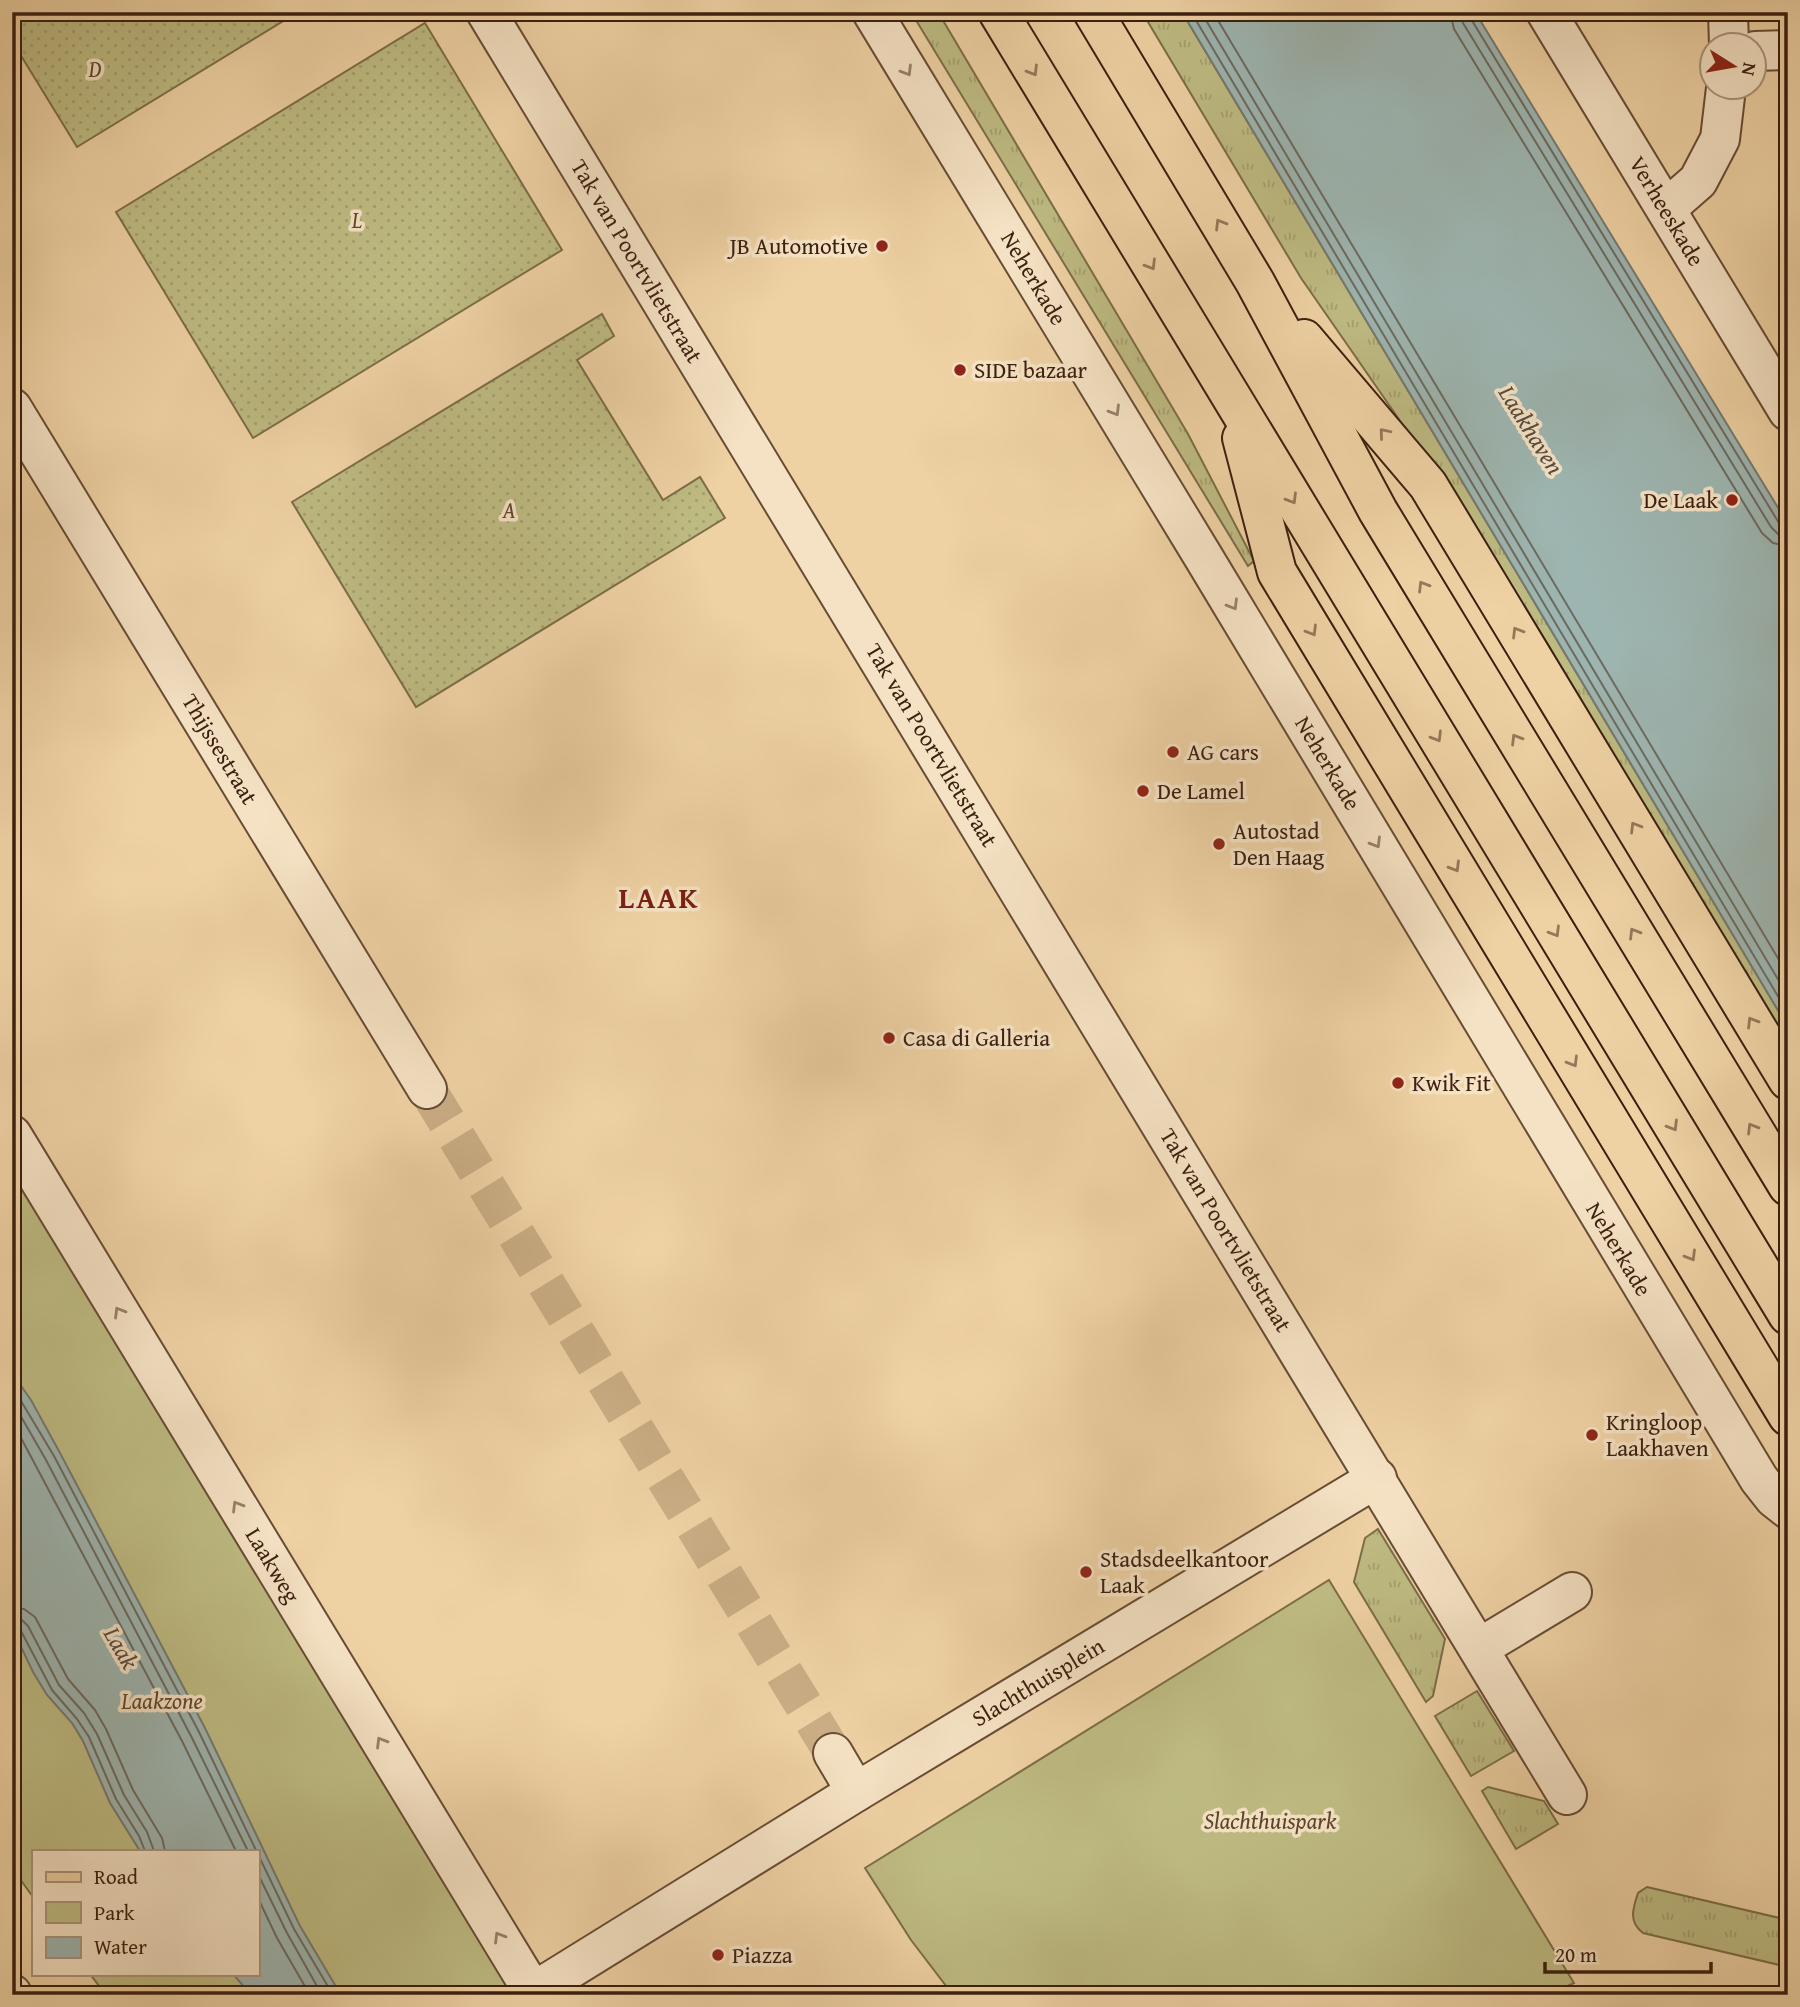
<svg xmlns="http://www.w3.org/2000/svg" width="1800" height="2007" font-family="'Gentium Book Plus',serif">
	<defs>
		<pattern id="grass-tufts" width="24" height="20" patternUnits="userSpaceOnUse" patternTransform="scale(1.75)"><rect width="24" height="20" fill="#bebb82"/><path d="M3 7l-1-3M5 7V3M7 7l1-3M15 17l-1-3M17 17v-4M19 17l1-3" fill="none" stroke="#a4a06f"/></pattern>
		<pattern id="garden-dots" width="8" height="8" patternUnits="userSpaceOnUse" patternTransform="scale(1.75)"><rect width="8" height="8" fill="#bebb82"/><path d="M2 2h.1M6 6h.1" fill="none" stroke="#a4a06f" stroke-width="1.8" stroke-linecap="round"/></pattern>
	</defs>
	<rect width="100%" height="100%" fill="#efd2a4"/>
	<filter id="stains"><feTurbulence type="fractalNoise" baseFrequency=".00286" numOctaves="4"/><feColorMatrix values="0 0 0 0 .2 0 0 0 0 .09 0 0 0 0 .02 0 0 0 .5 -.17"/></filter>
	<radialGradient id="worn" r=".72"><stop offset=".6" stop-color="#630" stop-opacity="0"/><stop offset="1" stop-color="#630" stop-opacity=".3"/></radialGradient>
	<g fill="url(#grass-tufts)" stroke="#7c6d48" stroke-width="2">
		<path d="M911 12H938L1188 434 1254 561 1248 566Z"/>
		<path d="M1142 12H1182L1788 1027V1059L1430 464 1301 278Z"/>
		<path d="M1378 1529 1445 1639 1433 1696 1426 1702 1354 1582 1365 1538Z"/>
		<path d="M1477 1691 1514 1751 1471 1776 1435 1716Z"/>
		<path d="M1488 1787 1544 1801 1558 1824 1516 1849 1482 1791Z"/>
		<path d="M1647 1887 1788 1920V1967L1643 1933C1628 1922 1633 1908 1638 1893Z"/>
	</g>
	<g fill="#bebb82" stroke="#7c6d48" stroke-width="2">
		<path d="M12 1167 518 1995H106L90 1974H257V1851H33V1897L12 1868Z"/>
		<path d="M1329 1580 1574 1983 1549 1995H953L911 1940 865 1868Z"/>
	</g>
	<g fill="url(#garden-dots)" stroke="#7c6d48" stroke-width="2">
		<path d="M12 12H298L77 147 12 41Z"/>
		<path d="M425 23 562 250 253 438 116 212Z"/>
		<path d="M602 314 614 336 577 360 663 500 700 477 725 518 416 707 292 502Z"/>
	</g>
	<g fill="#9db5b0" stroke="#767970" stroke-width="2">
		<path d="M1182 12H1475L1788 524V1027Z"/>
		<path d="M12 1373 31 1400 60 1453 205 1728 300 1926 341 1995H251L233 1974H257V1851H140L110 1803 83 1741 72 1723 47 1695 33 1672 12 1628Z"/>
	</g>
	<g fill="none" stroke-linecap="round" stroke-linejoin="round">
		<g stroke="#6c6a60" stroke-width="2">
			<path d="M1191 12 1788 1013"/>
			<path d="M1201 12 1788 996"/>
			<path d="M1213 12 1788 975"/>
			<path d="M1450 12 1454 29 1762 533 1773 543 1788 546"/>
			<path d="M1461 12 1463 23 1771 527 1778 534 1788 536"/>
			<path d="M1469 12 1471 19 1779 523 1788 527"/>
			<path d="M12 1386 54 1456 199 1732 294 1929 333 1995"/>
			<path d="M12 1401 46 1460 191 1736 248 1851"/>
			<path d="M12 1421 182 1741 236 1851"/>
			<path d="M12 1608 24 1609 35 1617 68 1679 95 1710 106 1729 133 1790 162 1838 165 1851"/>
			<path d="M12 1618 22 1620 28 1626 59 1685 84 1713 97 1734 124 1795 147 1832 154 1851"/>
			<path d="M12 1627 21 1631 52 1690 77 1719 89 1737 116 1799 139 1836 145 1851"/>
			<path d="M257 1872 287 1933 322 1995"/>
			<path d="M257 1896 277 1938 310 1995"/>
		</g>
		<path stroke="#cbae86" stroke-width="38" stroke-dasharray="38 19" stroke-linecap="butt" d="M427 1089 833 1753"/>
		<defs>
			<g id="minor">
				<path d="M486 12 1567 1795"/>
				<path d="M872 12 1204 558 1759 1479 1774 1498 1788 1509"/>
				<path d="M1546 12 1788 411"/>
				<path d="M1728 12 1729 46"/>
				<path d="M1755 51 1788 50"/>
				<path d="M1666 209 1698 181 1720 139 1726 88"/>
				<path d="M12 408 427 1089"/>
				<path d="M12 1135 535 1995"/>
				<path d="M1479 1648 1572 1592"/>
				<path d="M833 1753 856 1792"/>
				<path d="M533 1992 856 1792 1377 1478"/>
				<path d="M12 1994V1995"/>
			</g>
			<g id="major">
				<path d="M998 12 1788 1315"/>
				<path d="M1093 12 1255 282 1378 511 1788 1186"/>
				<path d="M1304 339 1428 485 1788 1080"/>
				<path d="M1242 438 1277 572 1788 1416"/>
			</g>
		</defs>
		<use href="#minor" stroke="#684c34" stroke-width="42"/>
		<use href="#major" stroke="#3b1f0f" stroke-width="42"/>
		<use href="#minor" stroke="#f5e2c4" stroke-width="38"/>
		<use href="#major" stroke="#efd2a4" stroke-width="38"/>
	</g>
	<defs><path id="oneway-chevron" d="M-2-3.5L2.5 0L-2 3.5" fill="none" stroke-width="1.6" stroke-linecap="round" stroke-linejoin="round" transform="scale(1.75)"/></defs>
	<g stroke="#98806a">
		<use href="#oneway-chevron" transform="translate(907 71) rotate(59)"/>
		<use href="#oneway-chevron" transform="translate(1115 411) rotate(59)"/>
		<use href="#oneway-chevron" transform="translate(1233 605) rotate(59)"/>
		<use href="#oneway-chevron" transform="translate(1376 843) rotate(59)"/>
		<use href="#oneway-chevron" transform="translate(119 1312) rotate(-121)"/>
		<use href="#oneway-chevron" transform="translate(237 1506) rotate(-121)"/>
		<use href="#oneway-chevron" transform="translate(381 1742) rotate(-121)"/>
		<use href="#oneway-chevron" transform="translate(499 1937) rotate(-121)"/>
	</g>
	<g stroke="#95785a">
		<use href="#oneway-chevron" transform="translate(1033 71) rotate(59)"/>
		<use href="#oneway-chevron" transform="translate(1220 224) rotate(-121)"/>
		<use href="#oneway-chevron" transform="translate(1151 265) rotate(59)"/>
		<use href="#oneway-chevron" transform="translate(1384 433) rotate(-130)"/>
		<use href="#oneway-chevron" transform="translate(1292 499) rotate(59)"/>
		<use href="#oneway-chevron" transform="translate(1423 586) rotate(-121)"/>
		<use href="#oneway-chevron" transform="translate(1312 631) rotate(59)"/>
		<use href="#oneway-chevron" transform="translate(1517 632) rotate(-121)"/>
		<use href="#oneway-chevron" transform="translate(1437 737) rotate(59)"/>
		<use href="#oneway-chevron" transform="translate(1516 739) rotate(-121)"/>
		<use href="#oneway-chevron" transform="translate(1635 827) rotate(-121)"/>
		<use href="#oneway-chevron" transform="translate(1455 867) rotate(59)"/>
		<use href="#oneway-chevron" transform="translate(1555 932) rotate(59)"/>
		<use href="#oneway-chevron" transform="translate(1634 933) rotate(-121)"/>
		<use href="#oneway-chevron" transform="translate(1752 1022) rotate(-121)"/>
		<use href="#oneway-chevron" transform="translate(1573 1062) rotate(59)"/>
		<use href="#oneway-chevron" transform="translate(1673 1126) rotate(59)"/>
		<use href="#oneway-chevron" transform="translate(1752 1128) rotate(-121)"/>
		<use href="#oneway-chevron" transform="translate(1691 1256) rotate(59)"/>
	</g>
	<g fill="#8f2418" stroke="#f5e2c4" stroke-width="2.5">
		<circle cx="882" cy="246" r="7"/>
		<circle cx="960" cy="370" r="7"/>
		<circle cx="1732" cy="500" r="7"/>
		<circle cx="1173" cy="752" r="7"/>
		<circle cx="1143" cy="791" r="7"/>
		<circle cx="1219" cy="844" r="7"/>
		<circle cx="889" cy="1038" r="7"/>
		<circle cx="1398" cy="1083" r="7"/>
		<circle cx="1592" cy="1435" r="7"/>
		<circle cx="1086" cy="1572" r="7"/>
		<circle cx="718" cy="1955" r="7"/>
	</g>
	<g text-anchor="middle" stroke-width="7" stroke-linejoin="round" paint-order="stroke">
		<g font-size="23" font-style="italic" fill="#5c462c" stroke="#f5e2c4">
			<text x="95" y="77">D</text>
			<text x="357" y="228">L</text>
			<text x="509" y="518">A</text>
			<text x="162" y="1709">Laakzone</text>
			<text x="1270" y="1829">Slachthuispark</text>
		</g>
		<g font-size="23" fill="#3b1f0f" stroke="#f5e2c4">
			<text transform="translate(1667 211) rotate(59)" y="8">Verheeskade</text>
			<text transform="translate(637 261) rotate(59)" y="8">Tak van Poortvlietstraat</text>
			<text transform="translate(1034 278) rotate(59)" y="8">Neherkade</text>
			<text transform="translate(932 745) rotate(59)" y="8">Tak van Poortvlietstraat</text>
			<text transform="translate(220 749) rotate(59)" y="8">Thijssestraat</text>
			<text transform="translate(1328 763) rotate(59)" y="8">Neherkade</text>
			<text transform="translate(1226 1230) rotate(59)" y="8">Tak van Poortvlietstraat</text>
			<text transform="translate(1619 1249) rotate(59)" y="8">Neherkade</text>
			<text transform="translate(273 1565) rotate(59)" y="8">Laakweg</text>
			<text transform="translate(1038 1682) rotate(-31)" y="8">Slachthuisplein</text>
		</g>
		<g font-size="23" fill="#3b1f0f" stroke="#f5e2c4" text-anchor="start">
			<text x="868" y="254" text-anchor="end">JB Automotive</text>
			<text x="974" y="378">SIDE bazaar</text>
			<text x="1718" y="508" text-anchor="end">De Laak</text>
			<text x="1187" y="760">AG cars</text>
			<text x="1157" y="799">De Lamel</text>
			<text x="1233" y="839">Autostad<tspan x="1233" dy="26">Den Haag</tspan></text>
			<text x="903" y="1046">Casa di Galleria</text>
			<text x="1412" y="1091">Kwik Fit</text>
			<text x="1606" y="1430">Kringloop<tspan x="1606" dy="26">Laakhaven</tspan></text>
			<text x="1100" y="1567">Stadsdeelkantoor<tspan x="1100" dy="26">Laak</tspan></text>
			<text x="732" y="1963">Piazza</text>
		</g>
		<g font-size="24" font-style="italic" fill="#584c3f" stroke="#f5e2c4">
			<text transform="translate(1531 430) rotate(58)" y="8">Laakhaven</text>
			<text transform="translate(121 1648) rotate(60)" y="8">Laak</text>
		</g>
		<g font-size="30" font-weight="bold" letter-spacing="2" fill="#7a1f14" stroke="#f5e2c4">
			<text x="659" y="908">LAAK</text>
		</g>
	</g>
	<rect width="1800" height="2007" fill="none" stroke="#efd2a4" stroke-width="42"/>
	<rect x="14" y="14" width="1772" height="1979" fill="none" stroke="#3b1f0f" stroke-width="3.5"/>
	<rect x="21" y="21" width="1758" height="1965" fill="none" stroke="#3b1f0f" stroke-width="2"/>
	<rect x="32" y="1850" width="228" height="126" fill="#f5e2c4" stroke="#ab947c" stroke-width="2"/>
	<rect x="46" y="1872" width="35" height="10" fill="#efd2a4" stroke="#ab947c" stroke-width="2"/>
	<text x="94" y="1884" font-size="21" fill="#3b1f0f">Road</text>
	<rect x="46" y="1902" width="35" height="21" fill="#bebb82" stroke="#ab947c" stroke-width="2"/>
	<text x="94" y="1920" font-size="21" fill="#3b1f0f">Park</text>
	<rect x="46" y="1937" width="35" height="21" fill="#9db5b0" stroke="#ab947c" stroke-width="2"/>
	<text x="94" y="1954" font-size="21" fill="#3b1f0f">Water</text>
	<g transform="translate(1733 66) rotate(101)"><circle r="33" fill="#f5e2c4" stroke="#ab947c" stroke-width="2"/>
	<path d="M0-5L12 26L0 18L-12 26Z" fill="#8f2418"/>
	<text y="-10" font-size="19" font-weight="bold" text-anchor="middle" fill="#3b1f0f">N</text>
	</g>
	<path d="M1545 1962v10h166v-10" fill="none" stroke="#3b1f0f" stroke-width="3.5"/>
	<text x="1555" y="1962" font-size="21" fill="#3b1f0f" stroke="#f5e2c4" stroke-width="5" paint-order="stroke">20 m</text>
	<rect width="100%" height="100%" filter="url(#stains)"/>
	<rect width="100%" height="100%" fill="url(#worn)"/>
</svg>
